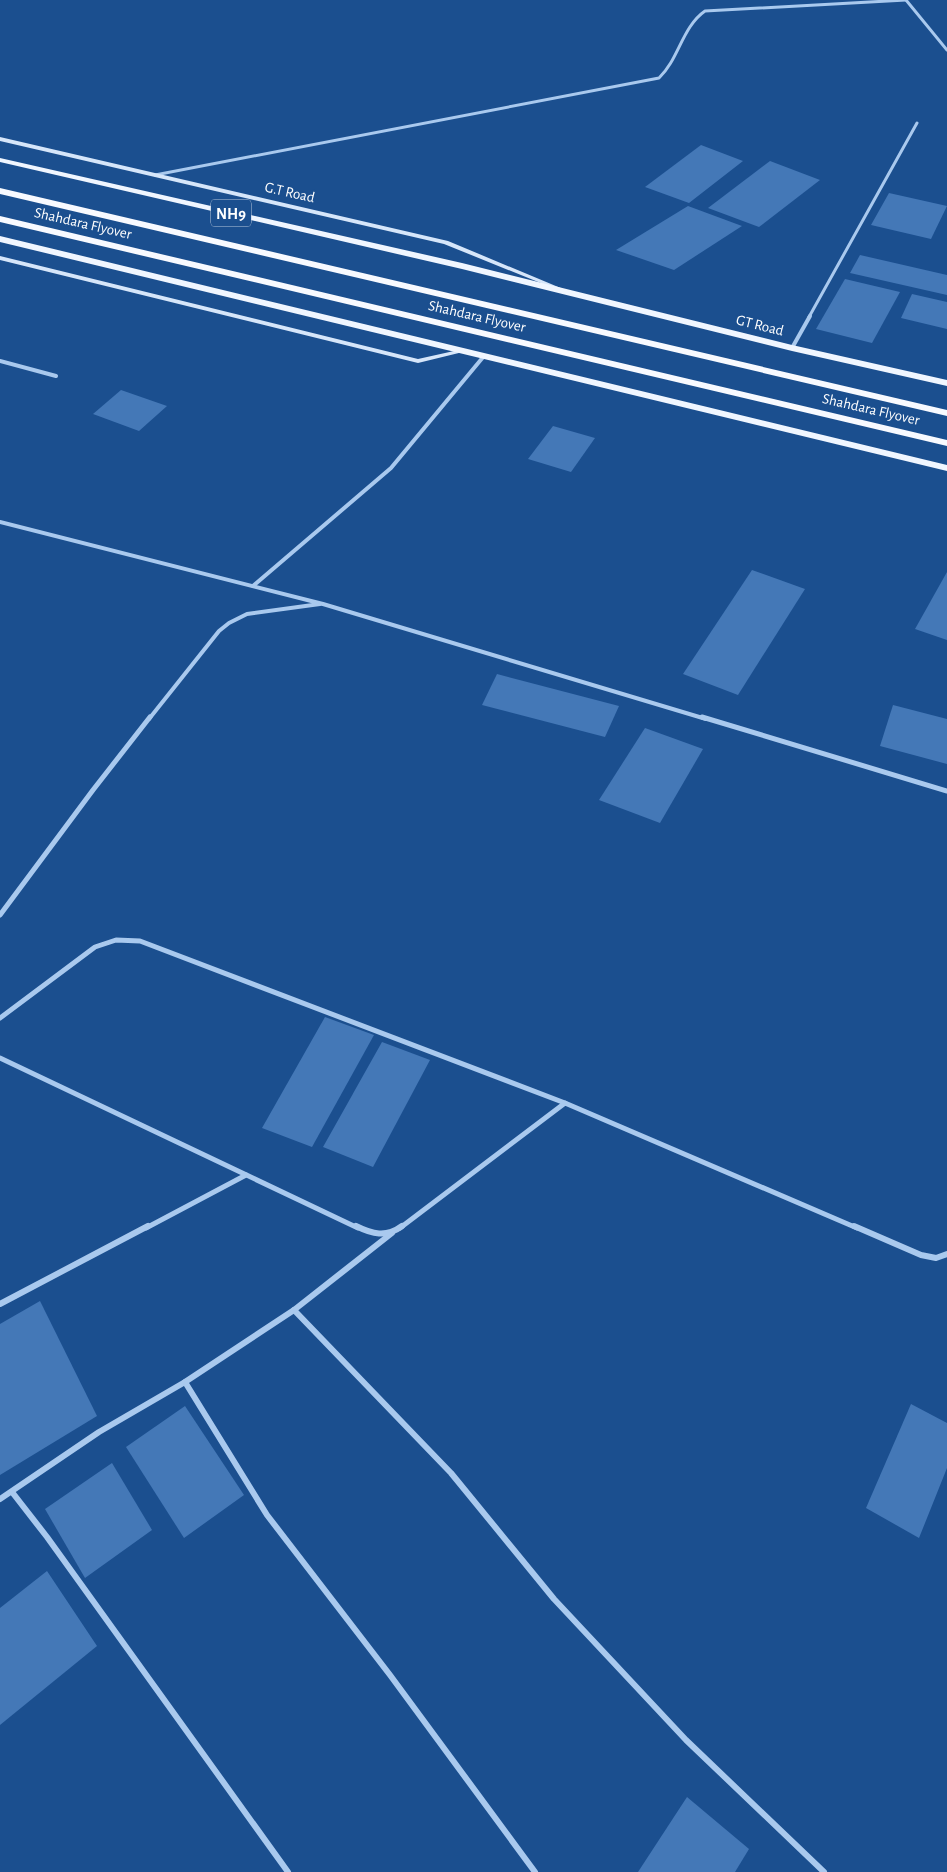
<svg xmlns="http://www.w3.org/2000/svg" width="947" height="1872" font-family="'Alegreya Sans',sans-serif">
	<rect width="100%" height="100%" fill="#1b4f8f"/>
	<g fill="#4478b7">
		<path d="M701 145 743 161 689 203 645 187Z"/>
		<path d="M770 161 820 180 759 227 708 208Z"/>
		<path d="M889 193 947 206 931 239 871 225Z"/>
		<path d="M688 206 742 226 674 270 616 250Z"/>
		<path d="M860 255 947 275V295L850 273Z"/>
		<path d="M845 279 900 292 872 343 816 329Z"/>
		<path d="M912 294 947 302V329L901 318Z"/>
		<path d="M121 390 167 406 139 431 93 414Z"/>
		<path d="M553 426 595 438 571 472 528 459Z"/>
		<path d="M752 570 805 589 738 695 683 674Z"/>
		<path d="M947 572V640L915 629Z"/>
		<path d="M497 674 619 706 605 737 482 705Z"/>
		<path d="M893 705 947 719V764L880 746Z"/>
		<path d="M645 728 703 749 660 823 599 800Z"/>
		<path d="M325 1017 374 1035 312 1147 262 1128Z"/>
		<path d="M382 1042 430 1060 373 1167 323 1147Z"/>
		<path d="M40 1301 97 1416 0 1475V1324Z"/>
		<path d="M911 1404 947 1423V1468L919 1538 866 1508Z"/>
		<path d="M185 1406 244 1495 184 1538 126 1447Z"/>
		<path d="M112 1463 152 1530 85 1578 45 1509Z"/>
		<path d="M47 1571 97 1646 0 1725V1608Z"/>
		<path d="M687 1797 749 1849 735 1872H638Z"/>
	</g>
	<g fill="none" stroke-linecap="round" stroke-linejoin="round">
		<g stroke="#a9c9ee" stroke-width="3">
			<path d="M906 0 947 50"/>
			<path d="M155 175 659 78C679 59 682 27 705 11L906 0"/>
			<path d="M809 317 917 123"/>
		</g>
		<g stroke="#a9c9ee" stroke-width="4">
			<path d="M792 348 810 316"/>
			<path d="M0 361 56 376"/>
			<path d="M0 522 323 604 706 719"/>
			<path d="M253 586 391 468 484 356"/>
			<path d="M149 719 219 631 229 623 247 614 320 604"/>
		</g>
		<g stroke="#a9c9ee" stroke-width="5">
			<path d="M702 717 947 791"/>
			<path d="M0 915 93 790 150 717"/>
			<path d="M0 1018 95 947 116 940 140 941 565 1103"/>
			<path d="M0 1058 358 1228"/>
			<path d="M146 1228 246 1175"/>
			<path d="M400 1228 565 1103 857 1228"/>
		</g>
		<g stroke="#a9c9ee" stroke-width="6">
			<path d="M356 1226C372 1234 386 1238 402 1226"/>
			<path d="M854 1226 921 1255 936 1258 947 1254"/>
			<path d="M0 1304 148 1226"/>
			<path d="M294 1310 451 1473 554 1599 686 1740 824 1872"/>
			<path d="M185 1382 267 1515 390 1675 535 1872"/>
			<path d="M12 1492 47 1537 288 1872"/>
			<path d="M0 1499 99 1432 185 1382 294 1310 392 1233"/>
		</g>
		<g fill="#d6e6fa" fill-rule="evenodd">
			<path d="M0 137 448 241 563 289 558 290 444 244 0 141Z"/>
			<path d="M0 256 418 359 463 349 467 351 418 363 0 260Z"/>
		</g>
		<g fill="#f0f6ff" fill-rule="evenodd">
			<path d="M0 158 462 263 792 345 947 380V386L792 351 462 269 0 162Z"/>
			<path d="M0 236 947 465V471L0 242Z"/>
		</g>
		<g fill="#f8faff" fill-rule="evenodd">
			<path d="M0 188 947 410V416L0 194Z"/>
			<path d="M0 216 947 440V446L0 222Z"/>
		</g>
	</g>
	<g text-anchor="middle" stroke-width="4" stroke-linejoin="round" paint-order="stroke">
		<g font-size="15" fill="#fff" stroke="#1b4f8f">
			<text transform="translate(290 192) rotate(13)" y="5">G.T Road</text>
			<text transform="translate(83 223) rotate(13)" y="5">Shahdara Flyover</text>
			<text transform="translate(477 316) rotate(13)" y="5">Shahdara Flyover</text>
			<text transform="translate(760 325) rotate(14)" y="5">GT Road</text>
			<text transform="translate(871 409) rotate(13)" y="5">Shahdara Flyover</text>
		</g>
		<rect fill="#1b4f8f" stroke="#bbcadd" stroke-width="1" x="211" y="199.5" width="40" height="27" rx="4"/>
		<g font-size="16" font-weight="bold" fill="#fff">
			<text x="231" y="219">NH9</text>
		</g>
	</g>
</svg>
